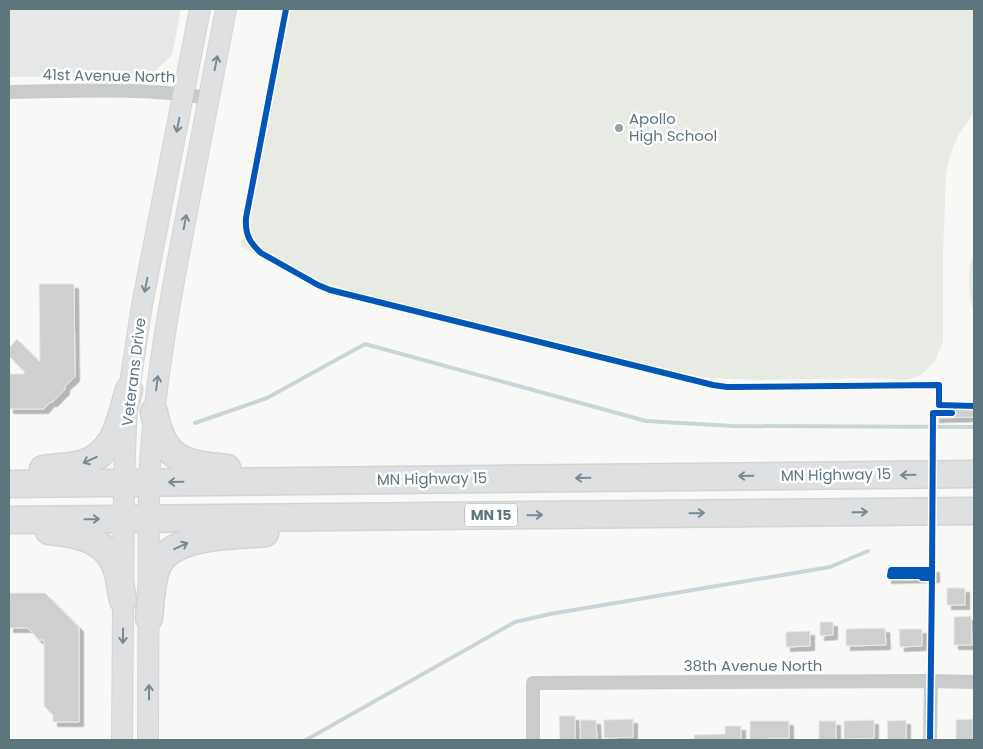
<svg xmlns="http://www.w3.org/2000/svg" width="983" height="749" font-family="Poppins,sans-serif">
	<defs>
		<filter id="shadow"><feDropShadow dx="4.5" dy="4.5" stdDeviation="0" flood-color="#0004"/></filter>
	</defs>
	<rect width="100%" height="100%" fill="#f8f8f7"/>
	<path fill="#e6e8e7" d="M9 9H181L172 55 153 73 133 75 9 77Z"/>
	<g fill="#e8eae4">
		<path d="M291 9H974V112L958 136 950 155 946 174 943 253V342L934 363 921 375 906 380 871 378 758 380 707 378 327 294 241 246Z"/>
		<path d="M974 252V315C969 295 966 272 974 252Z"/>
	</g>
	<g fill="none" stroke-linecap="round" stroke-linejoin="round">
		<g stroke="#c9d6d7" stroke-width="4">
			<path d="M195 423 267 398 365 344 646 421 732 426 974 427"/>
			<path d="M306 740 515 622 550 614 830 567 868 551"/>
		</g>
	</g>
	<g fill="#ced0d0" stroke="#e8e8e6" filter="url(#shadow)">
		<path d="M39 284H74L75 377 65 386V390L53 402H50L44 409H9V374H24V371L9 356V348L17 339 40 362Z"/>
		<path d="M935 405H974V417L935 418Z"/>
		<path d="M887 568H935V578L887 579Z"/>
		<rect x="947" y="588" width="18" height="17"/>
		<path d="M9 593H45L79 627V722H53V715L44 706V640H39L28 628H9Z"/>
		<path d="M971 616 972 645H954V617Z"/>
		<path d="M820 622H833V635L820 636Z"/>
		<path d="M885 628 886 645 846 646V629Z"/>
		<path d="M899 629H922V646L900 647Z"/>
		<path d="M810 631V646L786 647V632Z"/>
		<path d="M559 716H575V740H560Z"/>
		<path d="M633 719V737L604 738V720Z"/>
		<path d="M973 719V740H956V720Z"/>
		<path d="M580 720H596L597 740H581Z"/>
		<path d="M874 720V738L844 739V721Z"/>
		<path d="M906 720V740H888L887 721Z"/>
		<path d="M750 721H789V738H768V740H750Z"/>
		<rect x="819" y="721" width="17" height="19"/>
		<path d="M725 726H741V740H694V735L725 734Z"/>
	</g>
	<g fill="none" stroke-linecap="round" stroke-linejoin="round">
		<defs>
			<g id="secondary">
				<path d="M122 740 124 482 126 425 129 390 142 305 200 9"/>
				<path d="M148 740 149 482C153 392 169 305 186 217 200 147 213 78 226 9"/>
			</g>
			<g id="highway">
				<path d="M154 412C163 460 183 464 227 468"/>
				<path d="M43 469C56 467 69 467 81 464 116 454 120 420 129 390"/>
				<path d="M9 484 974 474"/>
				<path d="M9 520 974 511"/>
				<path d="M49 531C79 534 109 539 118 573 120 582 121 591 123 600"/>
				<path d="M149 618C151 601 151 580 158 565 173 534 235 536 265 533"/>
			</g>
		</defs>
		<use href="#secondary" stroke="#d3d5d5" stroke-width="22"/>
		<use href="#highway" stroke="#d3d5d5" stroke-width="29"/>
		<g stroke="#cacccc" stroke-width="14">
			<path d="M9 92C76 91 143 87 209 98"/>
			<path d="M533 740V683L931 681 974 682"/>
			<path d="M930 740 931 681"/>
		</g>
		<use href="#secondary" stroke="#dee0e1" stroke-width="20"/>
		<use href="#highway" stroke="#dee0e1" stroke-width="26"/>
		<defs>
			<g id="cycleway">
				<path d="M286 9 246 218C245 234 249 242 261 253L318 285 330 290 713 385 727 387 939 385V405L974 406"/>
				<path d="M931 570H891L890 576H932L933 413H952"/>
				<path d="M922 578H932L930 740"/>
			</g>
		</defs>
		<use href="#cycleway" stroke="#fff" stroke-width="9"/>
		<use href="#cycleway" stroke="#0057b8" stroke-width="6"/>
	</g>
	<defs><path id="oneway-shaft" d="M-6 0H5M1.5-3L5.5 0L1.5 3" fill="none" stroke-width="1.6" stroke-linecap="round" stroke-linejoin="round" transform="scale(1.25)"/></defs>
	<g stroke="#778b92">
		<use href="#oneway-shaft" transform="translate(216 63) rotate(-79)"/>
		<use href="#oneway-shaft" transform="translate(178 125) rotate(101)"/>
		<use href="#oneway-shaft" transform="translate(185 222) rotate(-79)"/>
		<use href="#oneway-shaft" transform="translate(146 285) rotate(101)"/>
		<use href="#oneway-shaft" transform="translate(157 383) rotate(-83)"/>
		<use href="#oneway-shaft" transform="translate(90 460) rotate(156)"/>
		<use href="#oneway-shaft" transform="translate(908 475) rotate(179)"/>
		<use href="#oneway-shaft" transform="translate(746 476) rotate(179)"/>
		<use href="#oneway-shaft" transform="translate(583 478) rotate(179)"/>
		<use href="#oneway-shaft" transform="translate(176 482) rotate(179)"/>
		<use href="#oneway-shaft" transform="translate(860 512) rotate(-1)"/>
		<use href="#oneway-shaft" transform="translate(697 513) rotate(-1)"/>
		<use href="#oneway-shaft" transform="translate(535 515) rotate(-1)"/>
		<use href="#oneway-shaft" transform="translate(92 519) rotate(-1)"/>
		<use href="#oneway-shaft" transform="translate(181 546) rotate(-25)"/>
		<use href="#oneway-shaft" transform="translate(123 636) rotate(91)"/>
		<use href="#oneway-shaft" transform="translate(149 692) rotate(-90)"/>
	</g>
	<circle fill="#93a4a8" stroke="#fff" stroke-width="2" cx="619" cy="128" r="5"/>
	<g text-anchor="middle" stroke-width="5" stroke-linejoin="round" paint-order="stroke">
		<rect fill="#fff" stroke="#8e9fa5" stroke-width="1" x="465" y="503.5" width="52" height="23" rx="4"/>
		<g font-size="14" font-weight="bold" fill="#5d767e">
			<text x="491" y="520">MN 15</text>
		</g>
		<g font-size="15" fill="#5d767e" stroke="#fff">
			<text transform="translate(109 76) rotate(1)" y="5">41st Avenue North</text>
			<text transform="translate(134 372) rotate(-83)" y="5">Veterans Drive</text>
			<text transform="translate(836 475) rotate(-1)" y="5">MN Highway 15</text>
			<text transform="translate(432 479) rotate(-1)" y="5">MN Highway 15</text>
			<text x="753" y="671">38th Avenue North</text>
		</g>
		<g font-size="15" fill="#5d767e" stroke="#fff" text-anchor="start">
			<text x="629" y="124">Apollo<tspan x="629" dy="17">High School</tspan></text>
		</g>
	</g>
	<rect width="983" height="749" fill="none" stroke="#5d767e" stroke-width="20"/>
</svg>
